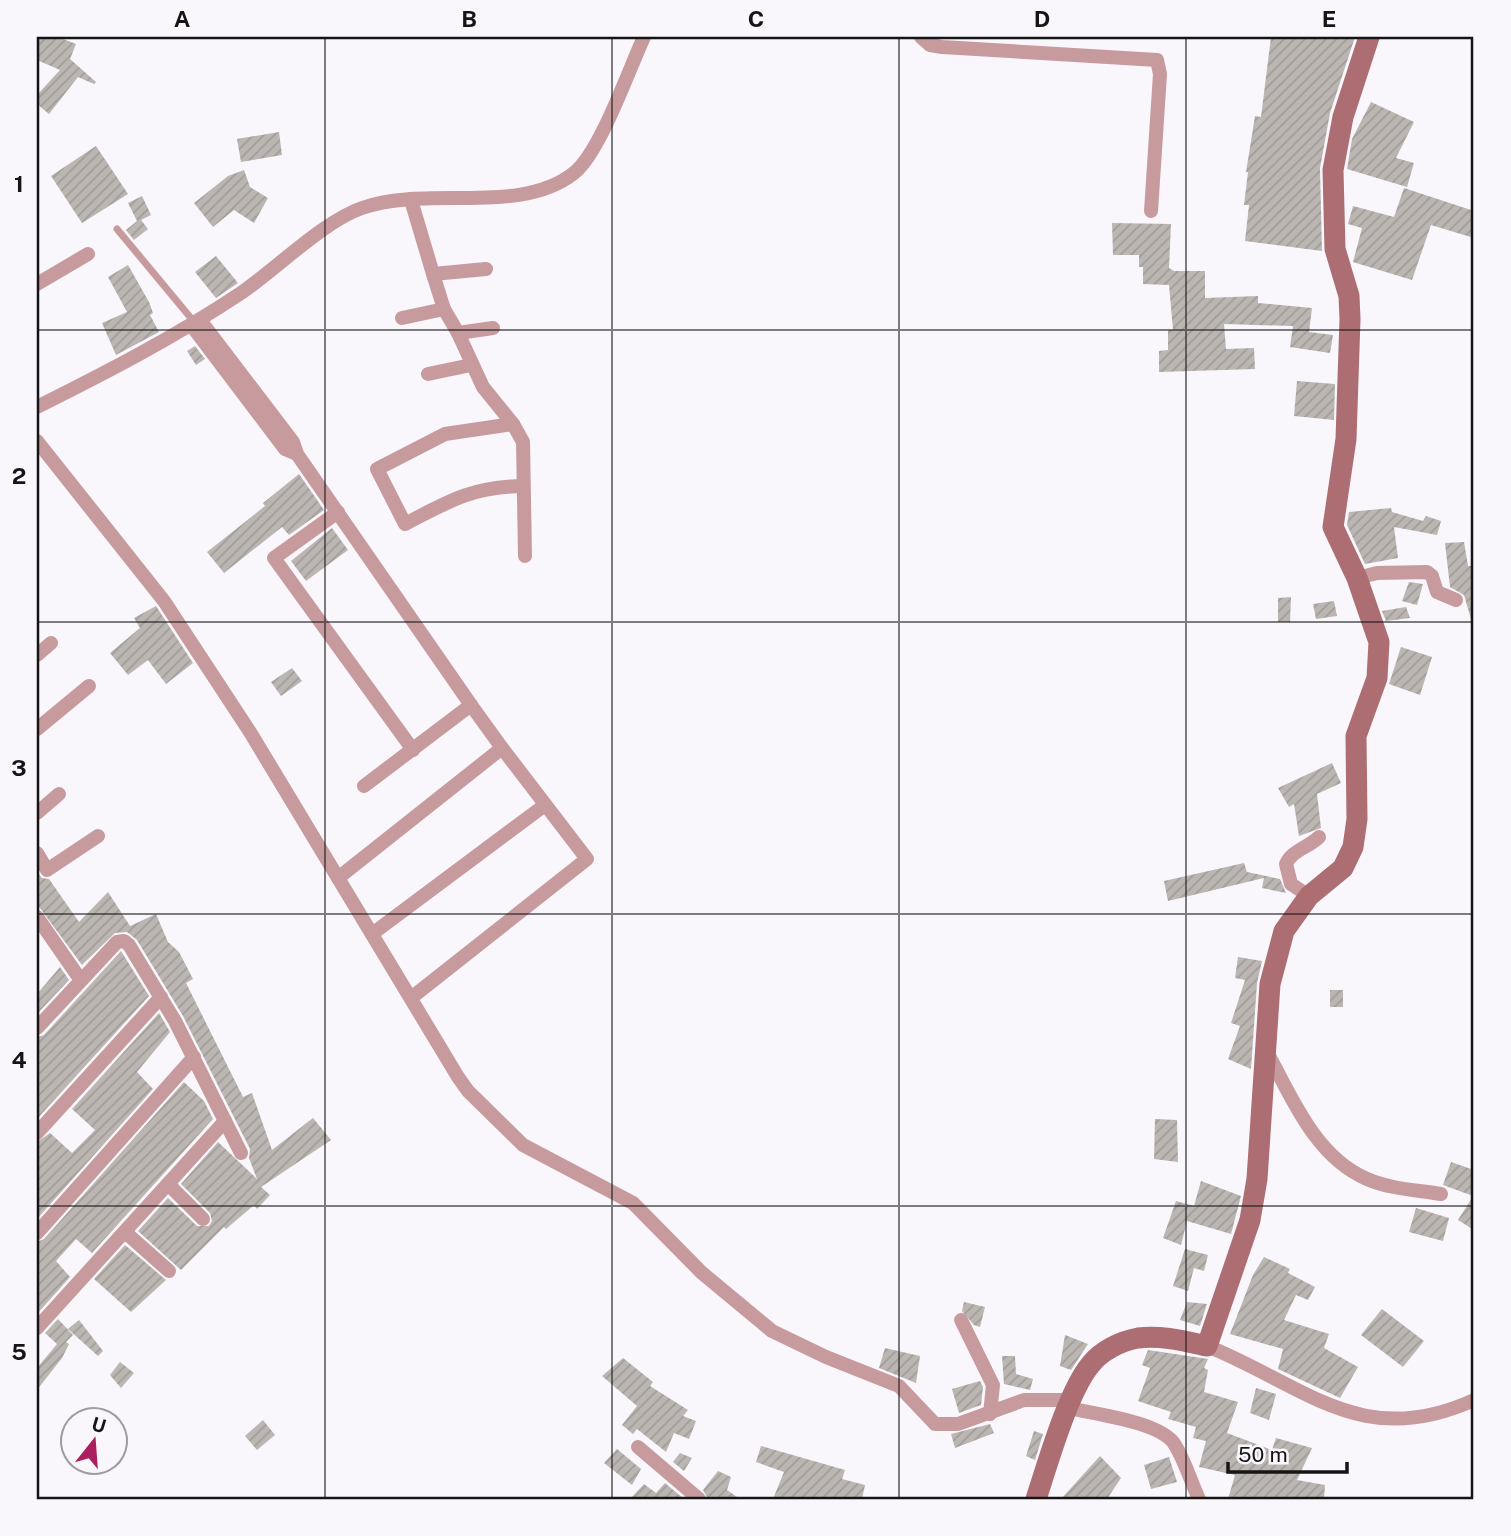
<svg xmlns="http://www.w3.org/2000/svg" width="1511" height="1536" font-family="'Public Sans',sans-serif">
	<defs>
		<pattern id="building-hatch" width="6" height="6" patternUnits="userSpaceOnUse" patternTransform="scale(1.75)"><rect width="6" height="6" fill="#bcb6b3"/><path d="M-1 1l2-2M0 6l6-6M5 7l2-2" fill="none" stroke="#a19c99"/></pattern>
	</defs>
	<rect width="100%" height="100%" fill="#f9f6fc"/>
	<g fill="url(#building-hatch)">
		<path d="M37 37H58L76 44 70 59 96 82 94 84 78 77 49 114 37 104V95L60 70 37 60Z"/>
		<path d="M1271 37H1355L1330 113 1320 168 1322 251 1245 241 1249 205H1244L1248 172H1246L1255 116 1261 117Z"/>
		<path d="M1371 102 1414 122 1396 158 1414 163 1407 187 1347 169 1352 139Z"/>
		<path d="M279 132 282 155 241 162 237 139Z"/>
		<path d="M96 146 128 194 82 223 51 176Z"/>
		<path d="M244 170 250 187 268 198 254 223 234 210 213 227 194 203 228 176Z"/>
		<path d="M1404 188 1474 211V238L1431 225 1412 280 1353 262 1362 228 1348 224 1353 206 1394 217Z"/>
		<path d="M142 196 151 215 141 220 148 229 134 240 126 230 137 221 128 203Z"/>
		<path d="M1112 223 1171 224 1169 268 1174 271H1205V298L1258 296V303L1312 308 1309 332 1333 335 1330 353 1290 347 1293 326 1224 324 1226 349 1254 348 1255 369 1159 372V351L1168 350V330H1173L1169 285 1143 284V267H1139V255H1113Z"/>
		<path d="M216 256 238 283 216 298 195 272Z"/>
		<path d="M128 265 149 302 153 313 150 315 159 332 116 355 102 323 127 312 108 277Z"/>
		<path d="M195 346 205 359 196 365 187 351Z"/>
		<path d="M1297 381 1335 384 1334 420 1294 416Z"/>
		<path d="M299 474 324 510 289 535 282 527 224 573 207 552 265 506 263 503Z"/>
		<path d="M1391 508 1392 512 1423 521 1426 516 1441 521 1437 535 1394 527 1398 558 1365 564 1347 525 1349 512Z"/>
		<path d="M332 528 348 550 306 581 291 561Z"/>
		<path d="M1464 542 1468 566H1474L1473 626 1464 595 1450 587 1445 543Z"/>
		<path d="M1409 582 1423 584 1417 605 1402 601Z"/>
		<path d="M1291 597 1290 622H1278V598Z"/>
		<path d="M1334 601 1337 616 1316 619 1313 604Z"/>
		<path d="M156 606 193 663 166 684 148 660 128 675 110 653 140 628 134 618Z"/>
		<path d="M1406 607 1410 618 1386 621 1382 611Z"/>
		<path d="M1401 647 1432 657 1420 695 1389 684Z"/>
		<path d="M292 668 302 681 281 696 271 682Z"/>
		<path d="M1332 763 1341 783 1317 794 1321 828 1299 836 1294 804 1289 807 1278 788Z"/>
		<path d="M1244 863 1247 872 1280 879 1286 893 1262 888 1264 878 1168 901 1164 881Z"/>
		<path d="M37 872 42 878 49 879 79 922 108 892 130 926 156 914 168 942 179 952 193 979 186 983 243 1097 252 1093 272 1150 313 1118 331 1140 261 1187 270 1195 257 1209 254 1205 226 1229 224 1227 181 1270 138 1231 168 1198 197 1226H209L212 1221 210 1213 181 1184 218 1142 257 1179 249 1158 250 1149 183 1016 137 940 127 932 115 933 82 965 37 904Z"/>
		<path d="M121 951 149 996 37 1119V1037L44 1035Z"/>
		<path d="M1238 957 1262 961 1257 983 1251 1069 1228 1059 1240 1026 1231 1023 1245 980 1235 978Z"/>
		<path d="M60 967 69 980 37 1014V994Z"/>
		<rect x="1330" y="990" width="13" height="17"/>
		<path d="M159 1013 170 1032 137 1072 153 1089 37 1219V1142L50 1133 72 1153 95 1130 72 1109Z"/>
		<path d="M184 1082 204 1101 213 1119 92 1253 76 1239 56 1261 70 1277 37 1314V1242L44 1239Z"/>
		<path d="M1155 1119 1177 1120 1178 1162 1154 1159Z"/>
		<path d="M1451 1162 1474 1170V1230L1458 1220 1473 1196 1443 1185Z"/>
		<path d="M1201 1181 1241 1196 1231 1234 1187 1221 1181 1245 1163 1238 1176 1201 1194 1206Z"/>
		<path d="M1416 1208 1449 1218 1443 1241 1409 1232Z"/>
		<path d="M125 1245 166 1280 131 1312 94 1279Z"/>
		<path d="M1185 1249 1208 1255 1204 1271 1194 1268 1188 1291 1173 1286Z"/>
		<path d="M1264 1257 1290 1269 1288 1273 1315 1287 1308 1300 1296 1295 1284 1320 1329 1334 1324 1348 1358 1367 1340 1398 1278 1369 1283 1349 1230 1334 1253 1275Z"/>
		<path d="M964 1302 985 1307 980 1327 974 1325 962 1311Z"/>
		<path d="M1187 1302 1207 1304 1200 1326 1180 1320Z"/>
		<path d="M1382 1309 1424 1341 1403 1367 1361 1335Z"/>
		<path d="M58 1319 73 1335 66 1342 69 1344 62 1358 37 1390V1368L57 1344 45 1333Z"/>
		<path d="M79 1320 103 1351 98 1356 68 1329Z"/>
		<path d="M1065 1335 1088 1344 1071 1370 1060 1366Z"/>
		<path d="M885 1348 920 1356 916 1383 879 1368Z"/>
		<path d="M1148 1350 1208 1359 1204 1368 1208 1370 1204 1392 1238 1402 1227 1433 1272 1450 1276 1438 1312 1448 1297 1480 1325 1485 1324 1499H1228L1235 1475 1199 1467 1206 1441 1193 1438 1196 1427 1168 1419 1171 1412 1138 1401 1150 1368 1142 1365Z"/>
		<path d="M1002 1356H1015L1016 1374 1033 1379 1030 1390 1004 1384Z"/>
		<path d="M623 1358 653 1382 650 1386 688 1410 683 1416 696 1421 689 1439 674 1433 666 1452 637 1429 633 1434 622 1425 637 1406 602 1376Z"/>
		<path d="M120 1362 134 1373 121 1388 110 1375Z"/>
		<path d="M980 1381 983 1387 981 1405 959 1413 952 1389Z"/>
		<path d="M1256 1388 1276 1394 1269 1420 1250 1413Z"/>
		<path d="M263 1420 275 1435 257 1450 245 1436Z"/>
		<path d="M990 1424 994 1433 955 1448 951 1434Z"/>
		<path d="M1034 1431 1043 1434 1035 1460 1026 1456Z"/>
		<path d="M761 1446 845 1470 842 1479 865 1485 862 1499H773L784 1472 756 1462Z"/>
		<path d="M617 1449 641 1469 632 1485 604 1463Z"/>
		<path d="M680 1453 692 1458 684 1471 673 1462Z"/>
		<path d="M1100 1456 1121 1478 1107 1499H1061Z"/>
		<path d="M1169 1457 1177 1482 1151 1489 1144 1465Z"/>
		<path d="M718 1471 731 1477 727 1490 740 1499H708L703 1490Z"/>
		<path d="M665 1483 684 1499H630L644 1484 656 1493Z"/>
	</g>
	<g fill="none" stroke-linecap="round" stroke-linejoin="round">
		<path stroke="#c79b9d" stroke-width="7" d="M117 229 195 323"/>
		<g stroke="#c79b9d" stroke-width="14">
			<path d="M921 37 930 45 942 47 1157 60 1160 74 1151 211"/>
			<path d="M411 200 433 274 486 269"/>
			<path d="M433 274 444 309 458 333 493 328"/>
			<path d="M37 284 88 254"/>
			<path d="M402 318 444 309"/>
			<path d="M200 320 293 442 297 454 471 705"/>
			<path d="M192 326 285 449 297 454"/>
			<path d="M458 333 483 387 513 424 523 442 525 556"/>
			<path d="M428 374 471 365"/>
			<path d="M37 407C107 372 175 337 241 293 276 269 324 221 362 208 426 185 520 216 574 173 600 153 629 69 644 37"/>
			<path d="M513 424 445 434 377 469 405 524C449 501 472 487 523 486"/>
			<path d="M37 441 164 601 250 732 458 1077 468 1091 523 1145 633 1203 701 1272 772 1331 826 1357 899 1386 935 1424H958L1024 1400H1072"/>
			<path d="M338 512 274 558 413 750"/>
			<path d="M1357 578 1377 573 1427 572 1432 576 1437 592 1456 600"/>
			<path d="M37 655 51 643"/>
			<path d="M37 729 89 686"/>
			<path d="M364 786 471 705 502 748"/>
			<path d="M37 813 59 794"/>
			<path d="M37 853 47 870 98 836"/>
			<path d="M338 878 502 748 587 859 411 998"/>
			<path d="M1309 896 1291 884 1286 864C1292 850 1308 848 1319 837"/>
			<path d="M37 917 80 979"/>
			<path d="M372 934 545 805"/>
			<path d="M37 1028 117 942 124 941 129 945 175 1021 241 1153"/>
			<path d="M1266 1050C1291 1096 1315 1157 1367 1179 1390 1189 1417 1190 1441 1194"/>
			<path d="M37 1133 161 997"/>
			<path d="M168 1184 203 1219"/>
			<path d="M125 1232 169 1271"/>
			<path d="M37 1233 194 1057"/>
			<path d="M961 1320 993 1385 990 1414"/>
			<path d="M37 1328 225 1121"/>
			<path d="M1207 1346C1306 1386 1362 1451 1474 1400"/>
			<path d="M1069 1408C1094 1414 1162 1422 1175 1445 1185 1461 1191 1482 1199 1499"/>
			<path d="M638 1447 699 1499"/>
		</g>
		<path stroke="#ac6e72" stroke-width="21" d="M1036 1499C1048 1463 1068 1391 1091 1364 1101 1351 1121 1341 1138 1338 1161 1335 1184 1341 1207 1346L1250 1220 1257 1179 1270 984 1284 931 1309 896 1343 868 1353 847 1357 819 1356 736 1377 678 1379 642 1357 578 1333 527 1346 439 1350 319 1349 296 1335 249 1333 170 1343 117 1369 37"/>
	</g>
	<path fill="none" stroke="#161516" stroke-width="2" stroke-opacity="0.55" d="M325 37V1499M612 37V1499M899 37V1499M1186 37V1499M37 330H1474M37 622H1474M37 914H1474M37 1206H1474"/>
	<rect width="1511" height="1536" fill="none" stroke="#f9f6fc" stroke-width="77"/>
	<g transform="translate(94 1441) rotate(17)"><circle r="33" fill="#f9f6fc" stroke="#9e9ca0" stroke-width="2"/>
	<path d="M0-5L12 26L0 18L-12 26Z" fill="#ab1f61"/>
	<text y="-10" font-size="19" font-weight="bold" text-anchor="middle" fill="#161516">U</text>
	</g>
	<path d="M1228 1462v10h119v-10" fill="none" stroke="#161516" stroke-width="3.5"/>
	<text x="1238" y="1462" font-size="21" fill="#161516" stroke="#f9f6fc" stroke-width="5" paint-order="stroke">50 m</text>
	<rect x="38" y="38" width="1434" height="1460" fill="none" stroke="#161516" stroke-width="2.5"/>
	<g font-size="23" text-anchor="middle" font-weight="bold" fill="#161516">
		<text x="182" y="27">A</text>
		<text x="469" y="27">B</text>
		<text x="756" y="27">C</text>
		<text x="1042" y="27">D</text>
		<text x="1329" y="27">E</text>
		<text x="19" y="192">1</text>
		<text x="19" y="484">2</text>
		<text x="19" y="776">3</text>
		<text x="19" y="1068">4</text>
		<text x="19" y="1360">5</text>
	</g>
</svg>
